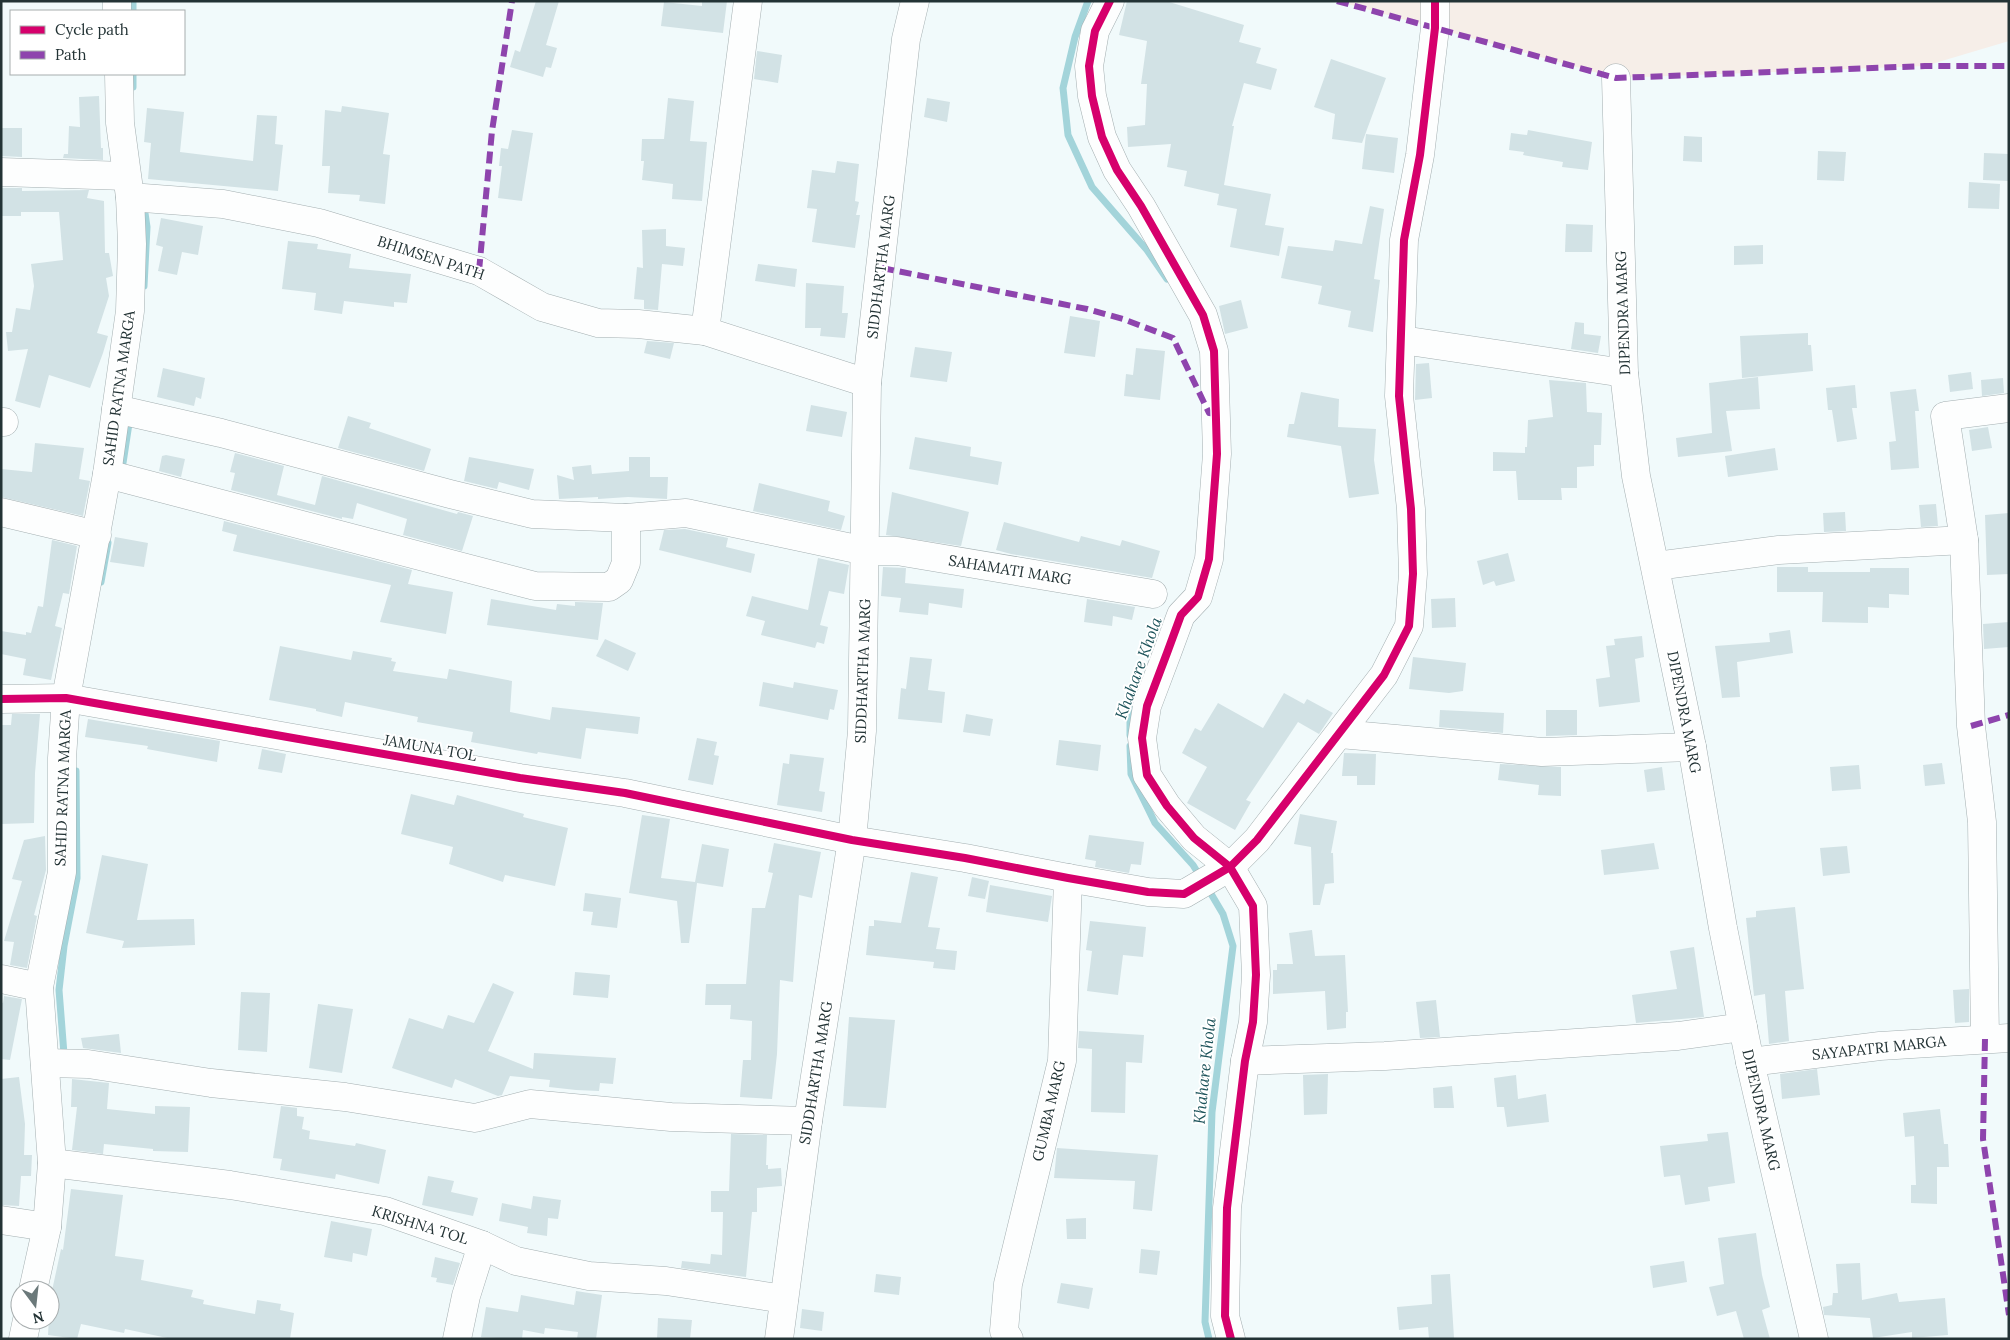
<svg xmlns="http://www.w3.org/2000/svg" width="2010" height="1340" font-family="Lora,serif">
	<rect width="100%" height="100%" fill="#f1fafb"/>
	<path fill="#f6eee8" d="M1337 1H2009V41L1925 66 1616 78Z"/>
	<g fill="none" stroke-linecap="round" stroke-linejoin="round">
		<g stroke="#a3d4da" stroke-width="7">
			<path d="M133 1V11"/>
			<path d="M1088 1 1075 37 1063 88 1068 135 1092 187 1147 250 1167 279"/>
			<path d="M133 87V74"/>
			<path d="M144 286 147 227 144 206"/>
			<path d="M123 463 130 417"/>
			<path d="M101 582 108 543"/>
			<path d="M1130 735V721L1134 709"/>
			<path d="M1130 746 1131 774 1155 823 1193 865 1201 878"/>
			<path d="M1207 887 1223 914 1233 946 1212 1112 1205 1322 1209 1339"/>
			<path d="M64 1054 59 990 64 946 77 878 76 771"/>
		</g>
	</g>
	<g fill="#d2e2e5">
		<path d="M536 1H559L546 45 557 48 551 68 546 67 543 77 510 67 515 50 520 52Z"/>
		<path d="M702 1H727L723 33 661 26 664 2 702 6Z"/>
		<path d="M1127 1H1166L1244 25 1239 42 1261 48 1256 63 1277 69 1271 90 1244 83 1232 126H1234L1224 185 1271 194 1265 225 1284 228 1279 256 1230 247 1237 209 1217 205 1219 194 1184 186 1187 171 1167 167 1171 144 1128 147 1127 127 1145 125 1147 84H1141L1147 41 1119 35Z"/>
		<path d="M757 51 782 55 778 83 754 79Z"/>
		<path d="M1331 59 1386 78 1362 143 1332 139 1335 114 1314 107Z"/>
		<path d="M99 96 101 148H103V160L63 158 64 154H68L69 126 80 127 79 97Z"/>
		<path d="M668 98 694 101 690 141 707 142 702 201 672 199 673 184 642 180 644 161H641L642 139H664Z"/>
		<path d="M927 98 950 102 947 122 924 117Z"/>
		<path d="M342 106 389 113 383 154 390 155 385 204 359 201 360 195 328 193 330 166H322L325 110 341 112Z"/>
		<path d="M147 108 184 112 180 152 253 161 257 115 277 116 275 144 283 145 278 191 148 179 151 143 144 142Z"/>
		<path d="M1 128H22V157L1 156Z"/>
		<path d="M512 130 533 133 522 201 498 198 502 166H499L501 148 508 149Z"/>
		<path d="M1528 130 1592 142 1588 170 1562 167 1563 162 1523 155 1524 152 1509 150 1511 133 1527 135Z"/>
		<path d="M1366 134 1398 138 1394 173 1362 169Z"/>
		<path d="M1684 136 1702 137V162L1683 161Z"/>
		<path d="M1818 151 1846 152 1844 181 1817 180Z"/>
		<path d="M1984 153 2009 154V181L1983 180Z"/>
		<path d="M837 161 859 164 855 201 859 202 856 215H860L855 248 812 242 817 209 807 208 812 170 835 173Z"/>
		<path d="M1969 182 2000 184 1999 209 1968 208Z"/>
		<path d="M1 188H22V191L89 190 87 198 104 201 105 253H109L113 276 106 278 109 296 97 333 108 336 103 353 90 388 49 375 40 408 15 401 28 349 8 351 6 332H12L16 308 30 310 34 286 31 264 63 260 59 212H21V216H1Z"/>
		<path d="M1370 206 1384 209 1374 279 1380 280 1373 332 1348 327 1351 311 1318 304 1322 286 1281 278 1288 246 1333 251 1335 240 1362 244Z"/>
		<path d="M161 218 203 226 198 255 182 252 177 275 158 271 163 247 156 245Z"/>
		<path d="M1566 224 1593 225 1592 252H1565Z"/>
		<path d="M666 229V246L685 248 683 266 662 264 658 310 644 309V300L634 299 637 267 643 268 642 230Z"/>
		<path d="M288 241 318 244 317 249 351 254 349 268 411 274 407 303 394 302V307L344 301 342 314 314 310 316 293 282 289Z"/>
		<path d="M1763 245V264L1734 265V246Z"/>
		<path d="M758 264 797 269 795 287 755 281Z"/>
		<path d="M806 283 844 286 842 313H848L845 338 820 336 821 328H805Z"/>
		<path d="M1241 300 1248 328 1225 334 1219 306Z"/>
		<path d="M1070 316 1100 321 1095 357 1064 353Z"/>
		<path d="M1575 322 1584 323V334L1601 336 1598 353 1571 349Z"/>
		<path d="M1808 333V345H1811L1813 371 1742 378 1740 336Z"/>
		<path d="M647 341 674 343 670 359 644 353Z"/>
		<path d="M915 347 952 352 947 382 910 377Z"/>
		<path d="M1136 348 1165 351 1160 400 1124 396 1126 374 1133 375Z"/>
		<path d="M1429 363 1432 398 1415 400 1416 364Z"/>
		<path d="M163 368 205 378 201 399 196 397 194 406 157 397Z"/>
		<path d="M1971 372 1973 389 1950 392 1948 375Z"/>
		<path d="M1758 377 1760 409 1726 411 1732 451 1678 457 1676 438 1712 433 1709 383Z"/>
		<path d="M2003 378 2004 393 1982 396 1981 380Z"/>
		<path d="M1549 380 1586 383 1587 412 1602 413 1601 445H1594V466L1577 467V488H1561L1562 500H1518L1516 471H1493V452L1525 453V447H1527L1528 420 1553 417Z"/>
		<path d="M1855 385 1857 408H1852L1857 439 1837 442 1832 410H1828L1826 388Z"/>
		<path d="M1916 389 1919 411H1915L1919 468 1891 470 1889 442 1896 441 1890 392Z"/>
		<path d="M1301 392 1339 399 1338 427 1376 429 1374 460 1379 494 1349 498 1341 446 1287 437 1289 424H1294Z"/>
		<path d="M811 405 847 412 842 437 806 431Z"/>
		<path d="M348 416 371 423 369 428 431 449 424 471 338 448Z"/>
		<path d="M1988 427 1992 448 1972 451 1969 430Z"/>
		<path d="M915 437 971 447 970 456 1002 462 998 485 909 469Z"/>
		<path d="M35 443 84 448 79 479 90 481 83 516 1 497V469L32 472Z"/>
		<path d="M1775 448 1778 470 1728 477 1725 456Z"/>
		<path d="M235 453 284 466 277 495 315 505 322 476 457 514 458 512 473 516 462 551 403 535 407 519 357 503 353 519 342 517V519L231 490 235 473 230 472Z"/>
		<path d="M166 455 185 459 181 477 159 471 162 456Z"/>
		<path d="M469 457 534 469 529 490 499 482 497 489 464 481Z"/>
		<path d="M629 457H650V477H668L667 499 628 497 598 499V497L559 499 557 475 574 480 572 467 591 465 592 474 629 471Z"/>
		<path d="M759 483 830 501 828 511 845 516 841 530 753 511Z"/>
		<path d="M892 492 969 512 961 546 886 535Z"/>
		<path d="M1936 504 1938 526 1921 527 1919 505Z"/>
		<path d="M1845 512 1846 531 1824 532 1823 513Z"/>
		<path d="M2009 513V574L1987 575 1985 515Z"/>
		<path d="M224 521 412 570 408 584 453 592 446 634 380 622 391 585 233 551 237 535 222 531Z"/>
		<path d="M1004 522 1079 542 1081 536 1120 546 1122 540 1160 551 1152 578 1011 554 996 550Z"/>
		<path d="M685 529 728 538 726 547 755 554 751 573 659 550 664 530Z"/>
		<path d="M115 537 148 543 144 567 110 562Z"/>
		<path d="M52 540 77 546 69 594 63 593 55 626 62 628 51 680 23 675 26 659 1 654V631L26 635V632L31 633 38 606 43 607Z"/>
		<path d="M1508 553 1515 581 1496 586 1494 581 1483 585 1477 561Z"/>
		<path d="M818 558 849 565 844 594 829 591 820 625 828 627 824 644 817 642 815 648 761 635 765 621 746 616 752 596 808 610Z"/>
		<path d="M883 567 906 568 905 583 964 589 962 608 929 603 928 615 899 612 901 598 881 596Z"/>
		<path d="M1777 567H1808V572H1870V568H1909V595L1889 594V608L1868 607V623L1822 622 1823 592H1777Z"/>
		<path d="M1455 598 1456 627 1432 628 1431 599Z"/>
		<path d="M491 599 556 610 557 604 575 606V602L603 603 598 640 487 625Z"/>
		<path d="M1087 599 1135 607 1132 620 1113 616 1112 626 1084 622Z"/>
		<path d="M2009 622V647L1984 649 1983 624Z"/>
		<path d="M1790 630 1793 653 1737 662 1740 697 1722 698 1715 646 1770 642 1769 633Z"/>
		<path d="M1642 636 1644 657 1635 659 1640 702 1599 707 1596 679 1610 677 1606 646 1615 645 1614 639Z"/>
		<path d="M605 639 636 653 628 671 596 656Z"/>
		<path d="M280 646 351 660 353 651 392 658 391 661 396 662 393 671 447 679 449 669 512 681 510 712 550 720 552 707 640 717 638 734 586 728 581 759 538 752 537 754 471 742 473 732 417 722 418 717 345 702 342 717 316 711V709L269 700Z"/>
		<path d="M910 657 932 659 928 690 945 692 942 723 898 719 901 688 906 689Z"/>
		<path d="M1413 657 1466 663 1463 691 1449 693 1409 689Z"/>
		<path d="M763 682 793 688 794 682 838 690 834 710 830 709 828 720 759 706Z"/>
		<path d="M1284 693 1304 704 1307 699 1333 713 1319 734 1298 722 1246 800 1251 802 1235 830 1187 803 1207 767 1182 753 1195 728 1201 731 1218 703 1263 728Z"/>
		<path d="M1440 710 1504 713 1503 733 1439 727Z"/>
		<path d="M1546 710H1577V735L1546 736Z"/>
		<path d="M12 714H40L35 773 34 823 1 824V725H11Z"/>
		<path d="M966 714 993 719 990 736 963 732Z"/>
		<path d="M88 719 220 741 217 762 147 749 148 746 85 737Z"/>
		<path d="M697 738 717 742 714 755 719 756 713 785 688 780Z"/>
		<path d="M1059 740 1101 745 1098 771 1056 765Z"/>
		<path d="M262 749 286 754 282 773 258 769Z"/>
		<path d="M1344 753 1376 754 1375 785H1357V776H1342Z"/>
		<path d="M790 754 824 758 819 791 825 792 822 812 777 805 783 763 789 764Z"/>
		<path d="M1942 763 1945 784 1925 786 1923 765Z"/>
		<path d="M1500 764 1561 767V796L1538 795 1539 785 1498 780Z"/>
		<path d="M1859 765 1861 789 1832 791 1830 767Z"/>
		<path d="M1662 767 1665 790 1647 792 1644 770Z"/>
		<path d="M411 794 454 805 457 795 524 814 523 817 568 828 555 886 505 875 503 882 449 864 453 847 401 834Z"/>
		<path d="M1300 814 1337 821 1331 853H1333L1334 883 1325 884 1320 905H1313L1311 847 1294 844Z"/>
		<path d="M642 815 670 819 661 878 695 882 702 844 729 849 723 887 697 883 689 943H681L677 901 629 893Z"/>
		<path d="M1089 835 1144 842 1141 865 1131 864 1129 873 1095 867 1096 861 1085 859Z"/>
		<path d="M45 836 46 870 34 915 37 916 27 968 10 965 14 942 4 941 22 881 12 879 24 840Z"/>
		<path d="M774 843 821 852 812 898 799 895 793 982 780 980 777 1054 772 1099 740 1097 743 1060H751L752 1021 730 1019 731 1005H705L706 984H746L752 908H765L773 873 768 872Z"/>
		<path d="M1654 843 1659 869 1604 875 1601 850Z"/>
		<path d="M1847 846 1850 873 1823 876 1820 848Z"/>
		<path d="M102 855 148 864 137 920 194 919 195 945 122 948 124 941 86 933Z"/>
		<path d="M911 872 938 877 928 927 940 928 936 949 957 951 955 970 933 968 934 962 866 955 869 926H874V920L901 923Z"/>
		<path d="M972 877 989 881 985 899 968 896Z"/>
		<path d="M990 885 1052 896 1048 922 986 912Z"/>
		<path d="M585 893 621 898 617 928 591 925 593 912 583 911Z"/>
		<path d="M1795 907 1804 989 1785 991 1789 1041 1769 1044 1765 994 1754 996 1746 918 1756 917V911Z"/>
		<path d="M1090 921 1146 927 1143 957 1123 955 1118 995 1087 991 1092 951 1086 950Z"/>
		<path d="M1312 930 1315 956 1345 955 1348 1012H1346V1028L1327 1030 1325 991 1273 994V970H1277V964H1293L1289 933Z"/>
		<path d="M1694 947 1704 1017 1636 1023 1632 995 1677 989 1670 951Z"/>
		<path d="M575 972 610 975 608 998 573 995Z"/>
		<path d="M493 983 514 992 488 1051 533 1069 534 1053 616 1058 613 1084 600 1083 599 1091 576 1090 549 1087 550 1080 510 1076 502 1095 498 1096 455 1079 452 1088 392 1068 409 1018 443 1029 448 1015 474 1023Z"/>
		<path d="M1969 989V1022L1955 1023 1953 990Z"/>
		<path d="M241 992 270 993 267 1052 238 1050Z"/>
		<path d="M4 996 22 999 10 1060 1 1059V1002L3 1003Z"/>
		<path d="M1436 1000 1440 1037 1420 1038 1416 1002Z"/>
		<path d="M318 1004 353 1009 342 1073 309 1068Z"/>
		<path d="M849 1017 895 1020 886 1108 843 1106Z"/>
		<path d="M1079 1031 1144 1035 1142 1063 1126 1062 1125 1113 1091 1112 1092 1049 1078 1048Z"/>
		<path d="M119 1034 121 1053 83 1048 81 1038Z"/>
		<path d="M1817 1069 1820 1095 1782 1099 1780 1074Z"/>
		<path d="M1328 1074 1327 1114 1304 1115 1303 1075Z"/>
		<path d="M1516 1075 1518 1099 1546 1094 1549 1122 1507 1127 1504 1107H1497L1494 1078Z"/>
		<path d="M19 1077 25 1124 24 1155H32L31 1176H21L19 1206 1 1205V1079Z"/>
		<path d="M72 1079 109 1083 107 1109 155 1114V1106L190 1107 188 1152 153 1151V1149L104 1144 103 1154 72 1150 77 1107H71Z"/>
		<path d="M1452 1086 1454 1108H1434L1433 1088Z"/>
		<path d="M281 1106 297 1108V1116L304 1117 302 1129 310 1131 309 1139 355 1146 356 1143 386 1150 379 1184 336 1174 335 1179 280 1170 282 1159 273 1158Z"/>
		<path d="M1940 1109 1944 1144H1948L1949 1167H1937V1204L1911 1203V1185H1916L1914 1136 1905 1137 1903 1113Z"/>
		<path d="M1728 1132 1735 1183 1708 1187 1710 1201 1685 1205 1680 1175 1664 1177 1660 1146 1708 1141 1707 1134Z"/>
		<path d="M731 1134 767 1135 766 1165H768V1169L781 1168 782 1186 757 1188V1212H752L746 1277 681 1268 682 1261 710 1264 711 1254 722 1255 723 1212H711V1191H729Z"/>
		<path d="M1057 1148 1158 1155 1152 1211 1133 1209 1135 1181 1054 1178Z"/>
		<path d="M428 1176 454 1181 451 1192 478 1198 473 1216 422 1205Z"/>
		<path d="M71 1189 123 1195 115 1256 144 1260 141 1280 193 1290 191 1297 204 1300 203 1304 255 1314 257 1300 281 1304 280 1310 294 1313 290 1339H172L125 1329 124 1333 81 1324 77 1339 48 1335 50 1300 61 1249 63 1250Z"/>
		<path d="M533 1196 561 1200 558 1219 548 1218 547 1236 527 1233 528 1227 499 1221 502 1203 531 1209Z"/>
		<path d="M1086 1218V1239H1067L1066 1219Z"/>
		<path d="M331 1221 372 1229 367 1256 353 1253 352 1262 324 1257Z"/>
		<path d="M1756 1233 1762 1275 1770 1307 1762 1310 1770 1339H1744L1736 1311 1717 1316 1709 1287 1724 1284 1718 1238Z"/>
		<path d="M1141 1249 1160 1251 1157 1275 1139 1273Z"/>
		<path d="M435 1257 460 1263 453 1285 436 1282 437 1278 431 1277Z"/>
		<path d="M1684 1261 1687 1282 1653 1288 1650 1266Z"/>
		<path d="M1860 1263 1862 1300 1897 1293 1899 1302 1945 1298 1948 1335 1912 1338V1332L1873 1338 1870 1318 1824 1315 1823 1307 1832 1305 1833 1293H1838L1836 1264Z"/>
		<path d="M876 1274 901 1277 899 1295 874 1292Z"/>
		<path d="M1450 1274 1454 1338 1429 1339 1428 1327 1399 1330 1397 1307 1432 1304 1431 1275Z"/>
		<path d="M1061 1283 1093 1288 1089 1309 1057 1303Z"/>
		<path d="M576 1291 602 1295 596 1339H577L578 1332 545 1328 544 1334 523 1330 522 1339 481 1337 486 1307 518 1312 521 1295 574 1305Z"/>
		<path d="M802 1309 824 1312 822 1331 800 1328Z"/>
		<path d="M658 1318 692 1320 690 1339H657Z"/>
	</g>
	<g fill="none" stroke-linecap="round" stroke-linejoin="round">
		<defs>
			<g id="street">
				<path d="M117 1V11"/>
				<path d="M1110 1 1095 31 1089 66 1092 96 1102 137 1117 170 1141 206 1203 315 1214 351 1217 454 1209 559 1198 597 1181 615 1167 653 1147 706 1142 738 1147 775 1167 806 1194 838 1230 867 1253 906 1256 975 1253 1022 1245 1061 1227 1208 1225 1316 1231 1339"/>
				<path d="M1616 78 1624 373 1636 476 1692 747 1723 928 1750 1062 1814 1339"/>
				<path d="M1 172 126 176"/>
				<path d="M130 197 223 204 319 223 479 271 542 307 598 323 638 324 705 331 867 383"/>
				<path d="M705 331 748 1"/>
				<path d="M1402 340 1624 373"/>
				<path d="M116 409 221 433 450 494 532 514 626 518 686 513 866 551H897L1153 594"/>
				<path d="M1 422H4"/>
				<path d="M107 474 535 586 609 587 619 580 626 563V518"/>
				<path d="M1 512 97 535"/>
				<path d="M1656 566 1779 550 1964 540"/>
				<path d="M1 699 66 698 520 778 625 793 852 840 965 858 1068 878 1148 892 1184 894 1230 867 1257 840 1384 675 1409 626 1413 574 1411 509 1399 396 1404 240 1420 155 1435 28V1"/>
				<path d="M1340 734 1542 752 1692 747"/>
				<path d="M1 979 39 987"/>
				<path d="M1985 1039 1982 822 1971 726 1964 540 1945 416 2009 408"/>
				<path d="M1245 1061 1385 1056 1678 1036 1743 1027"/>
				<path d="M1750 1062 1880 1046 2009 1038"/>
				<path d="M45 1063 88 1064 211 1083 345 1097 475 1118 530 1104 671 1117 808 1121"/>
				<path d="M52 1163 230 1185 385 1211 482 1245 516 1261 589 1276 666 1281 784 1299"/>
				<path d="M1 1220 47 1227"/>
				<path d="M33 1290 47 1227 52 1163 39 987 62 872V758L66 698 107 474 130 311 132 244 130 197 120 123 119 74"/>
				<path d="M23 1339 27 1320"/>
				<path d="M457 1339 466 1296 482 1245"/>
				<path d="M779 1339 808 1121 852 840 862 731 867 383 906 39 915 1"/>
				<path d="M1009 1339 1004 1331 1008 1284 1062 1061 1068 878"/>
			</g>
		</defs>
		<use href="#street" stroke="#a4afb1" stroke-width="29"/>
		<use href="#street" stroke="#fdfefe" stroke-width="28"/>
		<g stroke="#8e44ad" stroke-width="6" stroke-dasharray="12 6" stroke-linecap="butt">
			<path d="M1337 1 1616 78 1925 66H2009"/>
			<path d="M882 268 1087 309 1123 319 1173 338 1209 413 1217 414"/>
			<path d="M479 271 492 131 512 1"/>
			<path d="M1971 726 2009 715"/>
			<path d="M1985 1039 1983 1139 2009 1315"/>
		</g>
		<defs>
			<g id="cycleway">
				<path d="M1110 1 1095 31 1089 66 1092 96 1102 137 1117 170 1141 206 1203 315 1214 351 1217 454 1209 559 1198 597 1181 615 1167 653 1147 706 1142 738 1147 775 1167 806 1194 838 1230 867 1253 906 1256 975 1253 1022 1245 1061 1227 1208 1225 1316 1231 1339"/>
				<path d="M1 699 66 698 520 778 625 793 852 840 965 858 1068 878 1148 892 1184 894 1230 867 1257 840 1384 675 1409 626 1413 574 1411 509 1399 396 1404 240 1420 155 1435 28V1"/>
			</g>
		</defs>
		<use href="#cycleway" stroke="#fff" stroke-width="11"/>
		<use href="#cycleway" stroke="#d6006c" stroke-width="8"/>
	</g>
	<g text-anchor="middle" stroke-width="4" stroke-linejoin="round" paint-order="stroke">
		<g font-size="15" fill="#233335" stroke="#fff">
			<text transform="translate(431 258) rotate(18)" y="5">BHIMSEN PATH</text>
			<text transform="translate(881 267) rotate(-83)" y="5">SIDDHARTHA MARG</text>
			<text transform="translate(1623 313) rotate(-92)" y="5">DIPENDRA MARG</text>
			<text transform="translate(119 388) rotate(-82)" y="5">SAHID RATNA MARGA</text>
			<text transform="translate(1010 570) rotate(9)" y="5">SAHAMATI MARG</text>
			<text transform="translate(863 671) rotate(-88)" y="5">SIDDHARTHA MARG</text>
			<text transform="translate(1684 712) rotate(79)" y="5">DIPENDRA MARG</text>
			<text transform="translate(430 748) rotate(10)" y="5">JAMUNA TOL</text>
			<text transform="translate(63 788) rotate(-88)" y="5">SAHID RATNA MARGA</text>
			<text transform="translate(1879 1048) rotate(-6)" y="5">SAYAPATRI MARGA</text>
			<text transform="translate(816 1073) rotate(-81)" y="5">SIDDHARTHA MARG</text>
			<text transform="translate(1761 1110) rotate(77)" y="5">DIPENDRA MARG</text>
			<text transform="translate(1049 1111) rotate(-77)" y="5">GUMBA MARG</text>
			<text transform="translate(420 1225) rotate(17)" y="5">KRISHNA TOL</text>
		</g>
		<g font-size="16" font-style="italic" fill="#1c535a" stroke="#fff">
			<text transform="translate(1138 668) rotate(-70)" y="6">Khahare Khola</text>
			<text transform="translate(1204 1071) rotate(-84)" y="6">Khahare Khola</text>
		</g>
	</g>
	<rect width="2010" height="1340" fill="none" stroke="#233335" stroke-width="5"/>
	<rect x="10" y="10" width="175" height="65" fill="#ffffff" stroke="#a7adae"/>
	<rect x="20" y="26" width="25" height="8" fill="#d6006c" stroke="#a7adae"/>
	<text x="55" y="35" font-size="15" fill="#233335">Cycle path</text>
	<rect x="20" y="51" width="25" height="8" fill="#8e44ad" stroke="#a7adae"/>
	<text x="55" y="60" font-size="15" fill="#233335">Path</text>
	<g transform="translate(35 1305) rotate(165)"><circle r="24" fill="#ffffff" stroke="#a7adae"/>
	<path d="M0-4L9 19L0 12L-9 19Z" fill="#6b797a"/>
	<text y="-8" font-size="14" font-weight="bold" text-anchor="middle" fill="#233335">N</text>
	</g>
</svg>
